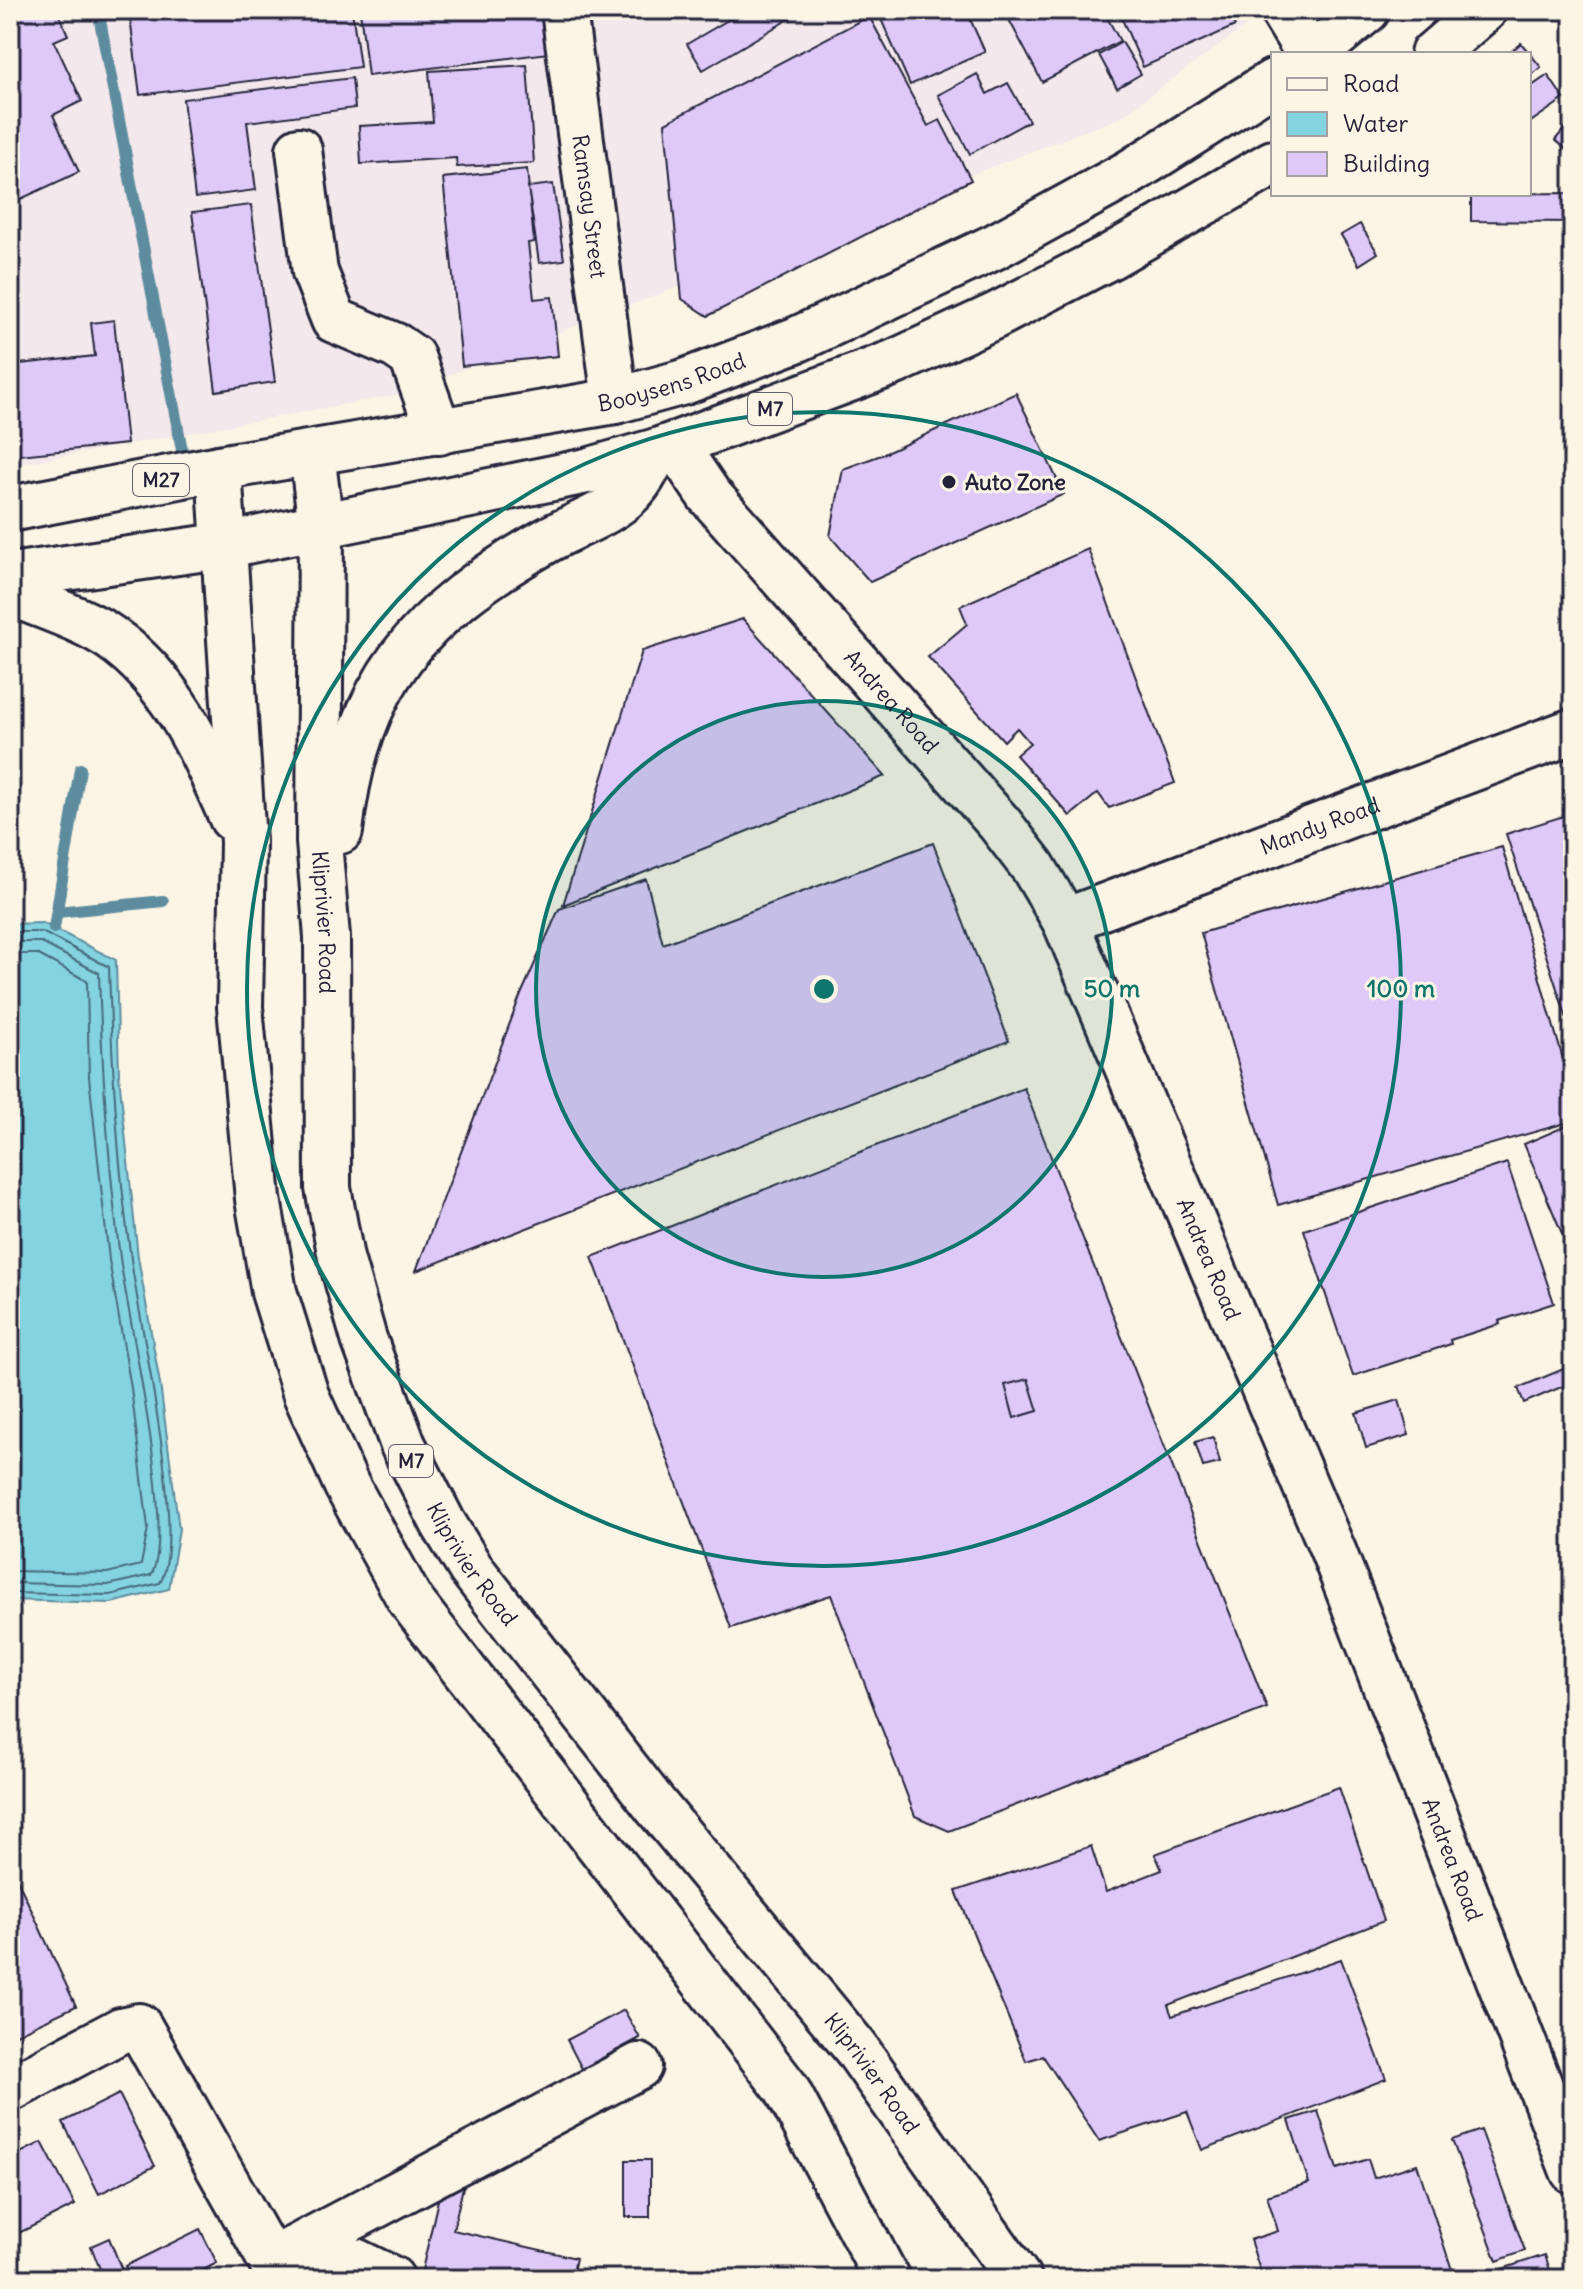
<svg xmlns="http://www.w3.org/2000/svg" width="1583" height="2289" font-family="Delius,sans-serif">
	<rect width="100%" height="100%" fill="#fcf5e5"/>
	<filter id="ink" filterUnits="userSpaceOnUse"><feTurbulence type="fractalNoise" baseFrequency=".0125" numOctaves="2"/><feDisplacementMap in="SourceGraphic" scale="16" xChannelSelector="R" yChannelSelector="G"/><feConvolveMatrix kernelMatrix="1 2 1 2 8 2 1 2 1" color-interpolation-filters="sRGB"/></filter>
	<g filter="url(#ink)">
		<path fill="#f3e8eb" d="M10 10H1268L1119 118 396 395 10 466Z"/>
		<path fill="#84d3e0" stroke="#5d8c9e" stroke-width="2" d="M43 923 116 960 119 1075 138 1257 160 1384 179 1529 169 1589 111 1603 10 1600V924Z"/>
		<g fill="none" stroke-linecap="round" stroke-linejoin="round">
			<g stroke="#49697d" stroke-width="2">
				<path d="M10 932H42L109 967C112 1065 117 1162 131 1259 139 1322 188 1536 160 1583L110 1595 10 1593"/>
				<path d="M10 942H40L99 973C102 1069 108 1163 120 1258 128 1318 177 1532 151 1575L108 1585 10 1583"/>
				<path d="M10 954H37L87 981 89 1077 109 1260 131 1388 148 1528 141 1565 107 1573 10 1571"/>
			</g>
			<g stroke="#5d8c9e" stroke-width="12">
				<path d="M98 10 182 450"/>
				<path d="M57 912 163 901"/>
				<path d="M54 928 80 769"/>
			</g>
		</g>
		<g fill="#dfc9f9" stroke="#22223b" stroke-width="2">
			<path d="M10 10H57L68 35 54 41 82 101 53 115 79 172 10 204V135L20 130 10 108Z"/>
			<path d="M129 10H352L360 67 140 95Z"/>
			<path d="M360 10H552L557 52 368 76Z"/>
			<path d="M745 10H795L794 16 703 70 687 44Z"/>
			<path d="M877 10H966L985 52 910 85Z"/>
			<path d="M1004 10H1103L1120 41 1042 82Z"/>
			<path d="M1118 10H1227L1235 26 1143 67Z"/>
			<path d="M869 16 928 126 940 120 971 180 708 316 682 299 665 123Z"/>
			<path d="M1122 42 1141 74 1117 88 1099 55Z"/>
			<path d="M1521 43 1541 67 1529 77V54H1508Z"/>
			<path d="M527 65 534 163 457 167 456 158 361 164 359 126 433 122 429 71Z"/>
			<path d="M977 74 987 94 1008 83 1029 121 970 154 938 95Z"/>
			<path d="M1548 75 1564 99 1529 123V88Z"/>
			<path d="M352 78 355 108 247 122 256 190 195 198 183 99Z"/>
			<path d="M1573 119V155L1555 140Z"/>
			<path d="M527 169 534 242 528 243 534 299 552 297 558 356 462 366 443 178Z"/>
			<path d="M553 184 564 260 539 263 528 187Z"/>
			<path d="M1573 193V222L1471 221V194Z"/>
			<path d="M251 205 275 382 216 391 192 212Z"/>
			<path d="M1360 224 1378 253 1359 265 1341 235Z"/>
			<path d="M114 320 127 444 10 456V365L95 356 91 323Z"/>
			<path d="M1016 393 1064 494 870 582 830 536 843 469 884 454Z"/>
			<path d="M1088 549 1175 783 1109 808 1098 793 1070 816 1016 755 1030 743 1017 728 1004 741 928 657 967 624 960 606Z"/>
			<path d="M743 619 885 776 563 905 642 651Z"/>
			<path d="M1573 813V1037L1506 834Z"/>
			<path d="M933 843 1009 1041 416 1271 519 999 559 909 646 879 663 944Z"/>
			<path d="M1502 847 1573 1094V1121L1278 1205 1201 933Z"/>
			<path d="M1024 1088 1267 1708 949 1831 915 1816 831 1595 731 1628 592 1257Z"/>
			<path d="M1573 1123V1259L1524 1144Z"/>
			<path d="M1507 1163 1554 1303 1499 1321 1500 1324 1450 1340 1451 1344 1353 1376 1304 1230Z"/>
			<path d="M1573 1365V1382L1524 1403 1518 1388Z"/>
			<path d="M1028 1379 1038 1411 1014 1418 1005 1385Z"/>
			<path d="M1399 1400 1409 1435 1366 1448 1356 1413Z"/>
			<path d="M1213 1437 1220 1463 1203 1467 1195 1442Z"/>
			<path d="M1339 1787 1384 1921 1168 2005 1172 2016 1341 1959 1386 2079 1202 2150 1187 2112 1099 2141 1043 2056 1026 2061 956 1891 1091 1846 1106 1892 1162 1870 1155 1854Z"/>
			<path d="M10 1864 76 2006 10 2037Z"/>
			<path d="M624 2010 640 2038 582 2069 567 2040Z"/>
			<path d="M119 2094 155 2166 99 2194 63 2122Z"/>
			<path d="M1318 2111 1337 2169 1368 2159 1374 2178 1417 2164 1455 2279H1263L1250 2240 1278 2231 1267 2196 1309 2183 1289 2120Z"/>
			<path d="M1481 2130 1525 2251 1497 2261 1452 2140Z"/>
			<path d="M42 2142 75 2205 13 2236 10 2158Z"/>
			<rect x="626" y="2160" width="24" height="57"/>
			<path d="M443 2178 464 2183 453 2230 576 2258 573 2272 604 2279H420Z"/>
			<path d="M200 2229 217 2263 186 2279H131L125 2266Z"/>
			<path d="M109 2238 122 2270 103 2277 91 2246Z"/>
			<path d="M1545 2255 1553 2279H1505L1502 2269Z"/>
		</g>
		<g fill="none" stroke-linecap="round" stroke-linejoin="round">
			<defs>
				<g id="minor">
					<path id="s1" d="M564 10 615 401"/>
					<path d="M1282 10 1309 54"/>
					<path d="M299 150 315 272 334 320 396 346 412 357 439 432"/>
					<path id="s2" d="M675 445 709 495 1000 824 1033 867 1065 921 1334 1553 1573 2171"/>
					<path id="s3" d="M1065 921 1573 731"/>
					<path d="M10 2089 121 2030 139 2026 281 2279"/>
					<path d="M295 2249 355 2261 392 2279"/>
					<path d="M271 2261 639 2066"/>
				</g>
				<g id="major">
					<path d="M1314 54 1367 10"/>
					<path d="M1433 54 1484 10"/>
					<path id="s4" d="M312 453 321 527 319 842 327 937 328 1188 341 1258 364 1339 403 1445 443 1523 471 1569 655 1805 855 2047 1019 2279"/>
					<path d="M219 468 243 842 240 1007 258 1199 274 1292 306 1395 347 1486 410 1600 786 2088 887 2279"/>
					<path id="s5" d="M10 509 219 468 615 401 684 382 798 339 994 247 1129 173 1273 82"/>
					<path d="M10 576 227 545 587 471 657 451 895 362 995 316 1111 256 1273 163"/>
					<path d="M10 592C42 607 82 618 111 638 173 681 202 751 232 818"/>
					<path d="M340 831C357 681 418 614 546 541 572 526 610 514 631 492 642 481 649 465 657 451"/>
				</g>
			</defs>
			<use href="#minor" stroke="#22223b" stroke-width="50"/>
			<use href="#major" stroke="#22223b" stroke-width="50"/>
			<use href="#minor" stroke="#fcf5e5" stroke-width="44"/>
			<use href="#major" stroke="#fcf5e5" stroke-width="44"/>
		</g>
	</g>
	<circle cx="824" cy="989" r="288" fill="#0f766e" fill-opacity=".12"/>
	<g fill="none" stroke="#0f766e" stroke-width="4">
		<circle cx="824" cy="989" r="288"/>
		<circle cx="824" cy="989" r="577"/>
	</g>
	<circle fill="#22223b" stroke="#fcf5e5" stroke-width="3" cx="949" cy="482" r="8"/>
	<g text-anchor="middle" stroke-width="6" stroke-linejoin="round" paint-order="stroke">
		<g fill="#fcf5e5" stroke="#63616e" stroke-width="2">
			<rect x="748" y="393" width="44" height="32" rx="6"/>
			<rect x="133" y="464" width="56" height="32" rx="6"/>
			<rect x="389" y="1445" width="44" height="32" rx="6"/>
		</g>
		<g font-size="20" font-weight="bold" fill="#22223b">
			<text x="770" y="416">M7</text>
			<text x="161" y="487">M27</text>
			<text x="411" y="1468">M7</text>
		</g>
		<g font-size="22" fill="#22223b" stroke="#fcf5e5">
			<text dy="8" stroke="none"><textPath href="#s1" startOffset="198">Ramsay Street</textPath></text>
			<text dy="8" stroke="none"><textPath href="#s5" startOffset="674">Booysens Road</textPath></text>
			<text dy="8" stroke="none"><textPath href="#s2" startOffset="336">Andrea Road</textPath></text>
			<text dy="8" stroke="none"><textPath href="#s3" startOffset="272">Mandy Road</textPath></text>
			<text dy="8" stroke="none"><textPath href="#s4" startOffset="470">Kliprivier Road</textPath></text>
			<text dy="8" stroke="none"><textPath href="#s2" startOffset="984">Andrea Road</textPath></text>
			<text dy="8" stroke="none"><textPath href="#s4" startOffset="1142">Kliprivier Road</textPath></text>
			<text dy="8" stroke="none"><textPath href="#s2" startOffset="1632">Andrea Road</textPath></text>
			<text dy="8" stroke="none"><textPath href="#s4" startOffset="1790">Kliprivier Road</textPath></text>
		</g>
		<g font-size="22" font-weight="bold" fill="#22223b" stroke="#fcf5e5" text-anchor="start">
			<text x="965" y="490">Auto Zone</text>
		</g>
	</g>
	<circle cx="824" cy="989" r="12" fill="#0f766e" stroke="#fcf5e5" stroke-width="4"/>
	<g font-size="24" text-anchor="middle" font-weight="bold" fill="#0f766e" stroke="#fcf5e5" stroke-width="6" stroke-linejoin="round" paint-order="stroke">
		<text x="1112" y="997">50 m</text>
		<text x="1401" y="997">100 m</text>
	</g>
	<rect width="1583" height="2289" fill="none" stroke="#fcf5e5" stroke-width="40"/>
	<rect x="20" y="20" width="1543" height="2249" fill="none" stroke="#22223b" stroke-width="3" filter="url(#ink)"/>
	<rect x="1271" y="52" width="260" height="144" fill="#fcf5e5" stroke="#a5a1a1" stroke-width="2"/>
	<rect x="1287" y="78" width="40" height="12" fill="#fcf5e5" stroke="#a5a1a1" stroke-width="2"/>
	<text x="1343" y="92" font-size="24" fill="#22223b">Road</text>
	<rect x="1287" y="112" width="40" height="24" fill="#84d3e0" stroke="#a5a1a1" stroke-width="2"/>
	<text x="1343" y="132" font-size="24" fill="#22223b">Water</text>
	<rect x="1287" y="152" width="40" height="24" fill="#dfc9f9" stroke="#a5a1a1" stroke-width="2"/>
	<text x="1343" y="172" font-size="24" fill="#22223b">Building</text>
</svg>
